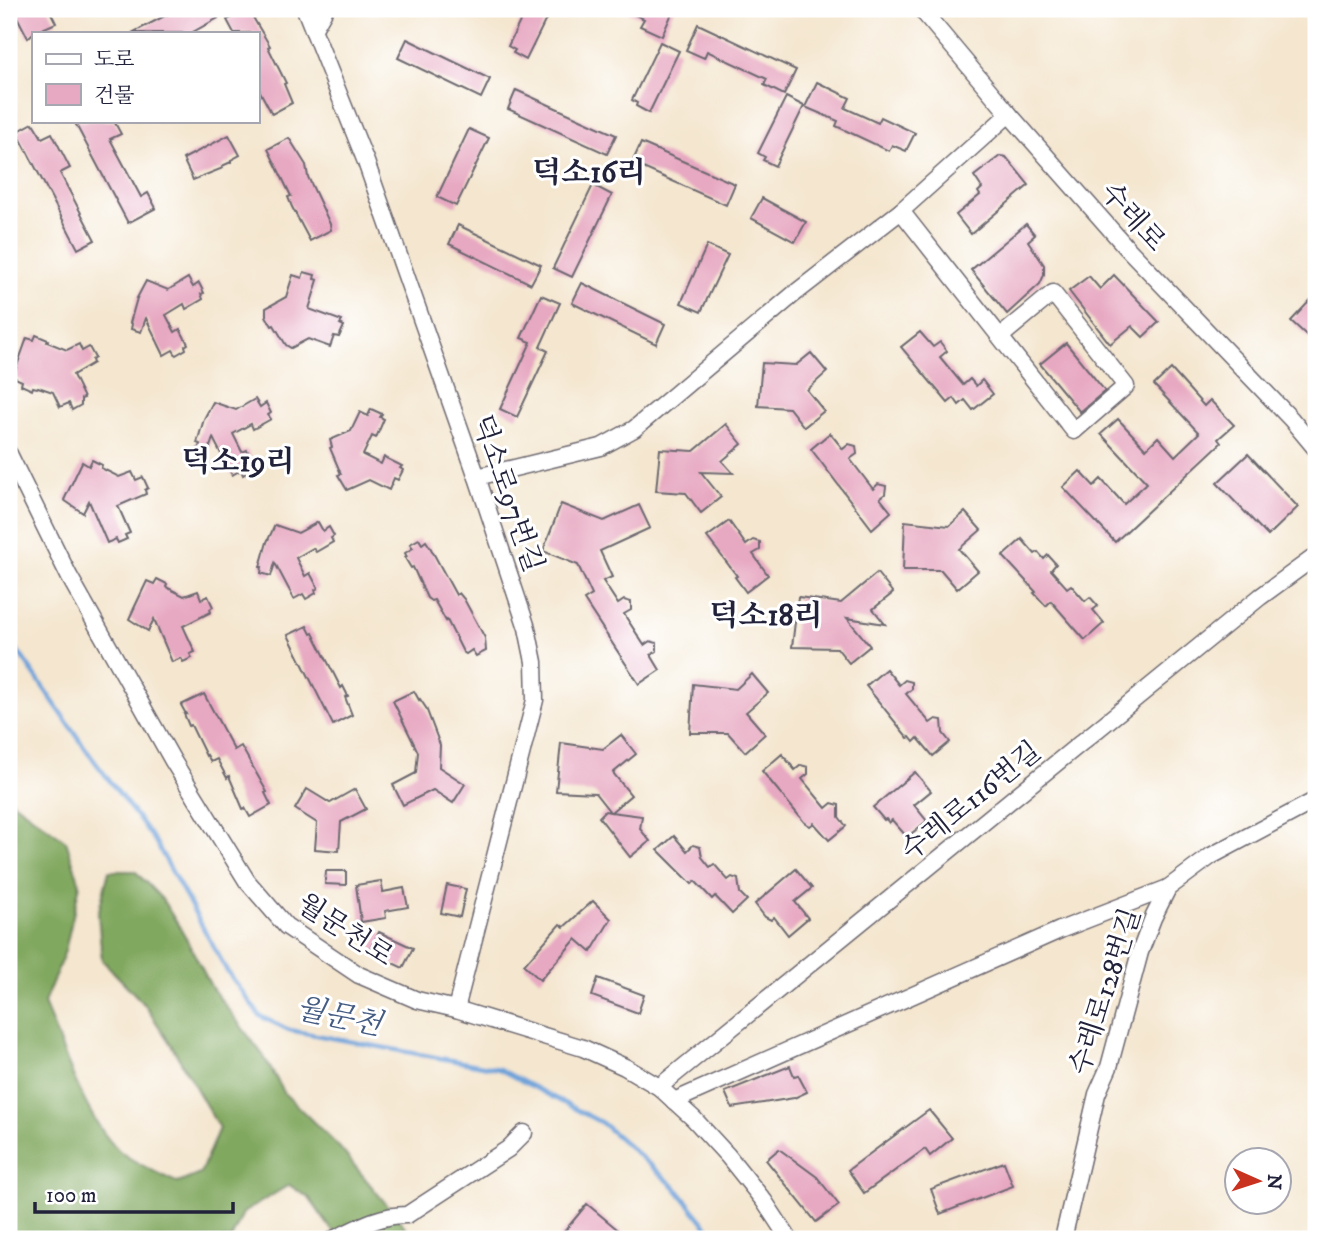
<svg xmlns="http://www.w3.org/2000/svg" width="1325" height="1248" font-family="'IM FELL DW Pica','Noto Serif KR',serif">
	<rect width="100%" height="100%" fill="#fff"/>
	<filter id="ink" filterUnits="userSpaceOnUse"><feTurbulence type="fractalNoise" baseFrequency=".0143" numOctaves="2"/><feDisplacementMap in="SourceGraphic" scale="14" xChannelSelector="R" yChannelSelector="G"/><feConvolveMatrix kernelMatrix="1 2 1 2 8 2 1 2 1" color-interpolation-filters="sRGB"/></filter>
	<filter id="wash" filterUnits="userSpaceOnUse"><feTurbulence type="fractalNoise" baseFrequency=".00686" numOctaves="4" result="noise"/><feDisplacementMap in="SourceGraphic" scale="28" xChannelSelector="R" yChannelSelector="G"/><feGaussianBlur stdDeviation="1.57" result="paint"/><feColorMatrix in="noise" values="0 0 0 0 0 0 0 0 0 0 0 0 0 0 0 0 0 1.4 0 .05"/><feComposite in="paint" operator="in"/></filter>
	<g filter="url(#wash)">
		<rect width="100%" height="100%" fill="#f4e6cf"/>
		<path fill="#81a85f" stroke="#52654d" stroke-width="2" d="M9 799 66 841 80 884 65 951 44 1003C61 1044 89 1131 125 1155 141 1166 160 1174 178 1183L200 1174 219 1128 170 1043 144 1004 102 960 98 914 109 871H135L162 899 184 934 212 988 263 1055 285 1094 340 1148 415 1239H338L309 1198 289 1185 243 1213 231 1239H9Z"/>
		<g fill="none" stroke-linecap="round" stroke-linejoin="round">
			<path stroke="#6da1d9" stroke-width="4.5" d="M9 638 90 755 155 841 227 971 260 1016 289 1030 499 1069 602 1123 675 1187 717 1239"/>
		</g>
		<g id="blocks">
			<g fill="#e7a8c1">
				<path d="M13 9H49L56 23 33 33 28 38Z"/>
				<path d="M178 9H213L218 18 191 33H132Z"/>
				<path d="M248 9 270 46 268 47 286 83 284 84 292 103 272 114 257 86V33H234L227 20Z"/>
				<path d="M526 9H551L526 60 513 53 515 50 508 46Z"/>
				<path d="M622 9H674L662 36 640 26 644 19Z"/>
				<path d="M698 24 796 70 784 95 764 85 767 79 707 51 704 58 686 50Z"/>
				<path d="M407 39 490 79 481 98 398 58Z"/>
				<path d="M660 42 679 51 649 113 636 106 637 103 632 100Z"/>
				<path d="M817 82 850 98 845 108 878 123 881 117 915 133 906 151 892 145 889 151 836 126 838 121 805 107Z"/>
				<path d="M516 90 616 135 607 154 508 109Z"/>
				<path d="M786 97 804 106 775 166 763 160 765 157 758 153Z"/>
				<path d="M74 121H114L121 134 110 139 141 197 148 193 156 208 128 223Z"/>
				<path d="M33 123 42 138 52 133 70 168 60 173 95 240 78 249 17 132Z"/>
				<path d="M469 129 489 138 456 206 437 197Z"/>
				<path d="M229 135 240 155 231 160V162L222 166 223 168 193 180 183 159Z"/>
				<path d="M289 138 306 165 308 177 330 224 331 230 310 241 292 207 288 197 291 196 268 149Z"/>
				<path d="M641 143 735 184 726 205 632 163Z"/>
				<path d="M1000 156 1006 157 1029 185 971 234 956 215 980 195 978 192 982 188 974 176Z"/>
				<path d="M593 185 612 195 572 277 553 268Z"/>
				<path d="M762 198 806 222 795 242 751 218Z"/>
				<path d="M1026 224 1035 235 1028 241 1044 265V275L1040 284 1007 314 971 270Z"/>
				<path d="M458 225 541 265 531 284 449 244Z"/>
				<path d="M707 245 728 255 701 312 681 303Z"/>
				<path d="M304 272 315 275 314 279 318 280 309 309 342 321 340 324 344 326 339 337 334 336 330 347 308 339 291 348 286 345 274 325 272 326 266 316V308L286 297 293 275 302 278Z"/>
				<path d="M1114 275 1159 322 1143 337 1132 326 1110 344 1069 291 1089 276 1100 289Z"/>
				<path d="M188 278 193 287 199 283 204 293 201 294 203 299 186 309 184 304 166 315 175 332 180 329 188 344 185 346 186 349 176 355 173 350 164 355 146 318 141 332 131 329 132 324 130 323 137 298 146 281 168 290Z"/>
				<path d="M582 283 665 324 656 344 572 303Z"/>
				<path d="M1316 294V344L1291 321Z"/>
				<path d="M541 295 560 303 540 347 548 351 517 417 500 409 531 342 521 338Z"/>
				<path d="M920 332 933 347 940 342 947 351 940 357 963 385 970 379 976 386 982 380 993 394 973 410 965 400 959 405 954 398 948 403 901 347Z"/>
				<path d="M36 335 48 340 47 342 67 350 79 344 82 351 89 347 95 358 92 360 93 363 73 375 84 398 81 399V405L72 410 69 403 60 407 53 392 38 387 37 388 33 387 32 390 21 385 22 381 13 377 27 338 34 340Z"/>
				<path d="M1066 343 1105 391 1080 412 1040 364Z"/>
				<path d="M811 353 827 372 807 390 824 411 804 427 789 408 758 406 762 363 796 365Z"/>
				<path d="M1171 369 1204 406 1210 400 1234 425 1218 439 1221 443 1115 542 1063 487 1080 471 1094 486 1101 479 1124 504 1147 483 1101 434 1118 419 1146 449 1158 437 1175 456 1199 433 1154 385Z"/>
				<path d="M255 399 260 407 266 403 271 413 268 415 271 419 253 429 251 424 233 434 242 452 247 450 255 464 252 466 253 469 243 475 241 470 232 475 213 438 208 453 198 449 200 444 197 443 204 419 213 402 236 410Z"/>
				<path d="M371 409 382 414 380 417 384 419 376 438 372 436 363 455 381 464 384 457 402 466 400 468 403 470 398 480 394 478 389 490 369 480 347 490 338 475 341 474 330 448 332 447 330 440 351 431 360 412 368 416Z"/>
				<path d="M726 424 742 444 722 461 733 473 701 472 721 497 701 513 686 493 656 491 660 449 694 451Z"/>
				<path d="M830 433 843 449 849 444 856 446 857 454 850 459 873 489 878 484 886 486 885 494 880 498 891 512 872 529 811 449Z"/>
				<path d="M1248 454 1298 507 1268 536 1217 483Z"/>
				<path d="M92 460 102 465 101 468 119 477 132 472 136 480 143 477 148 488 145 490 146 494 118 506 130 533 125 535 127 539 118 543 116 539 107 543 89 501 83 513 64 500 82 462 89 466Z"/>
				<path d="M561 504 604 521 639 505 650 528 600 551 612 577 603 581 618 604 624 600 631 602V610L624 614 644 645 650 641 657 643V651L651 655 660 670 639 684 584 600 592 595 578 565 543 551Z"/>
				<path d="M965 512 981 530 959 549 978 571 957 589 941 570H903L905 521 949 526Z"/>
				<path d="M729 521 746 545 753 540 760 542V550L753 554 768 575 746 592 735 577 737 576 707 537Z"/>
				<path d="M318 522 323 531 329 527 334 536 331 538 333 542 316 552 313 548 296 558 305 576 310 573 318 588 315 590 316 593 306 599 303 594 294 599 275 563 271 576 261 573 262 567H260L267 542 275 525 298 533Z"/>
				<path d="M419 539 422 544 426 541 430 547 456 595 459 593 464 599 485 638 486 651 476 656 472 650 466 654 463 652 447 620 446 621 434 600 431 601 427 598 413 567 411 568 405 558 407 557 405 553 413 548 410 544Z"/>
				<path d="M1022 539 1035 554 1038 552 1044 559 1048 555 1056 564 1051 570 1067 588 1071 585 1085 601 1090 597 1098 606 1093 610 1104 623 1085 640 1051 601 1046 606 1034 593 1036 592 1003 556Z"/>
				<path d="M877 573 893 593 873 609 885 624 847 618 870 646 849 663 837 648 792 647 798 597 841 603Z"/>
				<path d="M157 579 167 584 166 587 184 596 198 591 201 599 208 596 213 607 210 609 211 612 183 626 195 652 190 654 192 658 183 662 181 658 172 662 154 619 148 631 129 619 147 581 154 584Z"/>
				<path d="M307 626 311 634 313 633 341 688 343 686 348 696 345 697 352 715 333 725 288 635Z"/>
				<path d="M886 669 899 685 905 680 912 682V689L906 694 930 723 936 719 942 720 943 733 950 742 933 756 918 738 914 742 910 737 908 738 866 686Z"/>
				<path d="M752 674 768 693 746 712 765 734 745 752 728 733H690L693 684 736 689Z"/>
				<path d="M414 691 419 700 420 699 426 708 440 745 439 767 465 784 453 803 433 790 403 805 393 785 416 773 418 752 393 701Z"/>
				<path d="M204 694 234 750 241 746 267 792 265 793 271 805 250 817 245 808 243 809 229 776 227 778 217 759 211 762 207 755 206 756 191 725 189 726 184 714H186L181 705Z"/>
				<path d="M621 735 636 754 613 773 631 795 611 812 642 816 640 829 650 841 630 857 599 817 605 811 610 812 595 793 556 791 561 743 603 749Z"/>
				<path d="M782 754 795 770 801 765 808 767V774L802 779 826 808 832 803 839 805V817L846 826 829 840 814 823 810 826 804 822 762 771Z"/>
				<path d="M915 772 931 791 914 805 927 821 907 837 892 820 889 823 886 819 884 820 873 807Z"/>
				<path d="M307 789 330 803 355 789 366 809 341 822 339 851 315 849 317 823 295 809Z"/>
				<path d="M674 836 687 851 693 845 700 847 702 857 710 867 714 864 728 880 732 877 738 879 740 893 747 900 732 914 715 896 712 899 695 881 692 884 658 850Z"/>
				<path d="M796 869 812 888 795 902 808 918 788 935 774 917 771 920 765 917 755 904Z"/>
				<path d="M326 871H346V885L325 884Z"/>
				<path d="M381 881 383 892 404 888 408 907 385 911 386 918 361 922 356 885Z"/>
				<path d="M447 885 466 889 460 917 441 913Z"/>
				<path d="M593 901 611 919 591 952 576 939 540 980 524 965 560 924 564 927Z"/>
				<path d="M379 932 413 948 403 968 369 952Z"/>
				<path d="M598 978 644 995 638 1013 592 996Z"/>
				<path d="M790 1066 794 1076 798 1075 807 1092 794 1098 732 1108 725 1092Z"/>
				<path d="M929 1110 952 1138 930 1156 925 1149 864 1193 848 1170Z"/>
				<path d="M779 1149 817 1177 839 1205 816 1222 766 1160Z"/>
				<path d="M1004 1162 1013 1186 940 1214 931 1189Z"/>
				<path d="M587 1204 629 1239H558Z"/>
			</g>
		</g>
	</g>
	<g filter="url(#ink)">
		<use href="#blocks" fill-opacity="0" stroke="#6c676f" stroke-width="2"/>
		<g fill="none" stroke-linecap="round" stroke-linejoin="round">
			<defs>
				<g id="minor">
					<path d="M305 9 366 162 477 477 527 628 534 662 535 700 456 1009"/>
					<path d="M921 9 1009 114 1127 248 1291 419 1316 449"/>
					<path d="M313 30 325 9"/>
					<path d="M901 211 1074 431 1126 386 1053 293 1000 337"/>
					<path d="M9 454 69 576 173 761 247 881 286 926 359 975 417 1000 456 1009 583 1048 625 1067 659 1087 694 1119 728 1156 764 1201 789 1239"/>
					<path d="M477 477 601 447 634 429 794 294 901 211 1009 114"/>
					<path d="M659 1087 1260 597 1316 556"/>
					<path d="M674 1101 1060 930 1168 888"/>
					<path d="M334 1239C359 1227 379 1215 407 1215L508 1149 524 1133"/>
					<path d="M1063 1239 1097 1094 1109 1067 1140 952 1153 918 1168 888 1211 856 1316 800"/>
				</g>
			</defs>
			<use href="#minor" stroke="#6c676f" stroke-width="19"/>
			<use href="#minor" stroke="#fff" stroke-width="16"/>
		</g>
	</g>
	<g text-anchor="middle" stroke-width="6" stroke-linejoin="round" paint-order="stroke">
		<g font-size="28" fill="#22223b" stroke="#fff">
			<text transform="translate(1134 216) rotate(48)" y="10">수레로</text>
			<text transform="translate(509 493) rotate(71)" y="10">덕소로97번길</text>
			<text transform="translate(970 800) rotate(-39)" y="10">수레로116번길</text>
			<text transform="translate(346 929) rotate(33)" y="10">월문천로</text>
			<text transform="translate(1104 991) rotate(-72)" y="10">수레로128번길</text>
		</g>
		<g font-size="30" font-weight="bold" fill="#22223b" stroke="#fff">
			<text x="589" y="182">덕소16리</text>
			<text x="238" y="471">덕소19리</text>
			<text x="766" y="625">덕소18리</text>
		</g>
		<g font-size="30" font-style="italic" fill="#445b82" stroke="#fff">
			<text transform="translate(339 1016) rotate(12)" y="10">월문천</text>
		</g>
	</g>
	<rect width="1325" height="1248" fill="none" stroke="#fff" stroke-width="35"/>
	<rect x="32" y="32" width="228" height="91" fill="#ffffff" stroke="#a7a7b1" stroke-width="2"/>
	<rect x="46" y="54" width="35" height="10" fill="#ffffff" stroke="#a7a7b1" stroke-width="2"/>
	<text x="94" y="66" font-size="21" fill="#22223b">도로</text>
	<rect x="46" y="84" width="35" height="21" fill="#e7a8c1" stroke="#a7a7b1" stroke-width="2"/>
	<text x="94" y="102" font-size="21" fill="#22223b">건물</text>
	<g transform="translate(1258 1181) rotate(93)"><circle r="33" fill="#ffffff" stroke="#a7a7b1" stroke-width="2"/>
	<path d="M0-5L12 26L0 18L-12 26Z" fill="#c8321e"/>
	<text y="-10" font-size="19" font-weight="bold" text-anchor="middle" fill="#22223b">N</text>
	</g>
	<path d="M35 1202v10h198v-10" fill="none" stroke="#22223b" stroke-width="3.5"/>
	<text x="46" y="1202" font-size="21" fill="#22223b" stroke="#ffffff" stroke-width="5" paint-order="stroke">100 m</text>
</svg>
